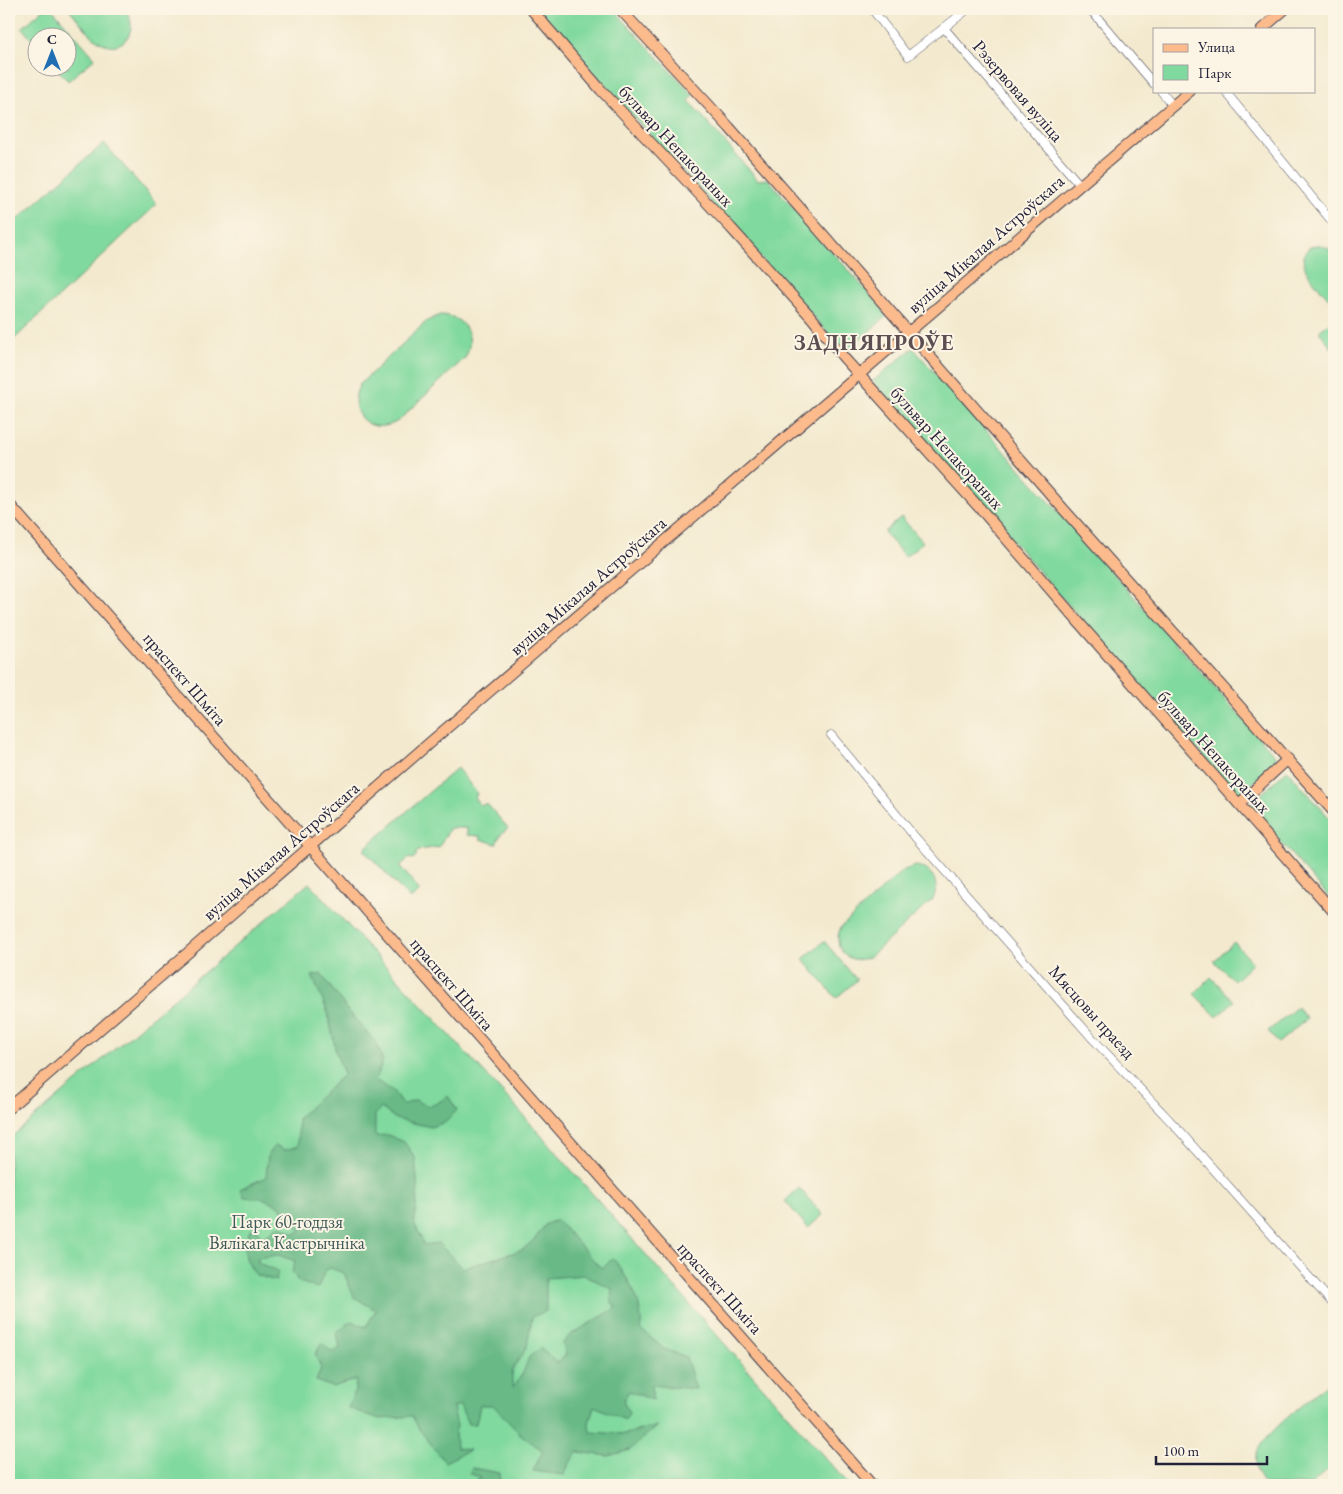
<svg xmlns="http://www.w3.org/2000/svg" width="1343" height="1494" font-family="'EB Garamond',serif">
	<rect width="100%" height="100%" fill="#fcf5e5"/>
	<filter id="ink" filterUnits="userSpaceOnUse"><feTurbulence type="fractalNoise" baseFrequency=".02" numOctaves="2"/><feDisplacementMap in="SourceGraphic" scale="10" xChannelSelector="R" yChannelSelector="G"/><feConvolveMatrix kernelMatrix="1 2 1 2 8 2 1 2 1" color-interpolation-filters="sRGB"/></filter>
	<filter id="wash" filterUnits="userSpaceOnUse"><feTurbulence type="fractalNoise" baseFrequency=".0096" numOctaves="4" result="noise"/><feDisplacementMap in="SourceGraphic" scale="20" xChannelSelector="R" yChannelSelector="G"/><feGaussianBlur stdDeviation="1.12" result="paint"/><feColorMatrix in="noise" values="0 0 0 0 0 0 0 0 0 0 0 0 0 0 0 0 0 1.4 0 .05"/><feComposite in="paint" operator="in"/></filter>
	<g filter="url(#wash)">
		<rect width="100%" height="100%" fill="#f3e9ce"/>
		<g fill="#80d99e" stroke="#517e6c">
			<path d="M44 9H52L95 58 68 81 56 68H68V38H38L37 46 22 28Z"/>
			<path d="M69 9H125C140 27 125 54 102 43 91 38 78 19 69 9Z"/>
			<path d="M537 9H613L693 95 689 101 758 180 768 179 888 315 845 352Z"/>
			<path d="M104 143 157 204 9 344V227Z"/>
			<path d="M1320 245 1328 248 1334 255V304C1325 293 1294 266 1306 251 1310 246 1314 245 1320 245Z"/>
			<path d="M440 315C464 315 477 337 465 358L398 421C370 438 344 412 360 384L427 321Z"/>
			<path d="M1332 321 1334 323V351L1319 331Z"/>
			<path d="M913 348 1278 759 1239 796 1058 593 873 381Z"/>
			<path d="M901 517 923 542 905 557 884 532Z"/>
			<path d="M457 768 477 793 475 799 480 805 487 804 508 828 501 834 496 844 480 839V836L467 835V828H450L439 847 420 850 416 853V857L412 859 409 858 400 866 419 890 418 893 410 899 365 851V848Z"/>
			<path d="M1287 770 1334 823V903L1249 806Z"/>
			<path d="M917 866C934 870 940 884 933 899L872 955C851 969 830 949 841 927L902 871 912 867Z"/>
			<path d="M309 883 516 1107 849 1485H9V1139Z"/>
			<path d="M824 941 857 980 836 998 803 959Z"/>
			<path d="M1234 942 1253 963 1234 981 1214 961Z"/>
			<path d="M1211 977 1234 1001 1217 1017 1194 994Z"/>
			<path d="M1297 1007 1307 1019 1278 1043 1268 1031Z"/>
			<path d="M799 1188 823 1215 808 1228 785 1201Z"/>
			<path d="M1334 1378V1465L1311 1485H1265C1256 1476 1253 1462 1258 1450 1264 1434 1319 1391 1334 1378Z"/>
		</g>
		<g fill="#68b985" stroke="#456e60" fill-rule="evenodd">
			<path d="M321 974 349 1012 377 1044 383 1061 375 1080 393 1091 403 1105 416 1100C430 1110 434 1105 448 1096L457 1110 446 1122 431 1127 396 1119 381 1108 375 1115V1136L388 1135 404 1142 415 1158 418 1189 414 1222 424 1245 438 1243 463 1268 522 1250 534 1240 546 1224 557 1220 599 1266 603 1268 613 1258C629 1280 643 1301 641 1329L664 1349 686 1357 696 1389 651 1385 653 1400 629 1391 623 1401 629 1413 625 1420 594 1406 589 1423 590 1432 625 1434 657 1426 630 1450 608 1456 578 1452 569 1464 564 1475 533 1471 543 1451 519 1433 493 1405H480L476 1424H468L460 1405 453 1407 457 1426 455 1433 456 1448 469 1450 445 1462 419 1429 412 1416 380 1419 348 1408 355 1391 356 1380 332 1387 316 1381 321 1368 315 1354 322 1343 332 1352 340 1348 337 1333 351 1321 366 1327 376 1310 354 1297 344 1273 330 1268 325 1271 318 1288 299 1282 292 1272 295 1261 278 1255 258 1258V1263L278 1271 276 1281 256 1275C242 1256 243 1252 250 1230L256 1227 260 1236 265 1237 279 1225 295 1234 301 1230 288 1219 279 1205 262 1198 244 1197 240 1189 266 1177 268 1154 275 1145 285 1150 298 1146V1118L344 1074 336 1053 328 1013 312 976ZM585 1275 612 1289 611 1301 616 1308 570 1335 563 1343 566 1354 558 1363 541 1348 529 1357 523 1373 513 1387C508 1366 520 1362 527 1346 530 1337 530 1326 532 1317L546 1311V1278Z"/>
			<path d="M472 1468 500 1473 499 1485H470L481 1478 469 1473Z"/>
		</g>
	</g>
	<g filter="url(#ink)">
		<g fill="none" stroke-linecap="round" stroke-linejoin="round">
			<defs>
				<g id="minor">
					<path d="M872 9 908 56 968 9"/>
					<path d="M1090 9 1154 84"/>
					<path d="M944 28 1080 185"/>
					<path d="M1161 91 1173 106"/>
					<path d="M1225 91 1334 224"/>
					<path d="M831 735 915 837 1093 1039 1175 1126 1334 1305"/>
				</g>
				<g id="major">
					<path d="M531 9 601 90 731 228 812 318 844 358 985 514 1088 633 1334 912"/>
					<path d="M620 9 729 127 1066 512 1334 812"/>
					<path d="M1262 29 1285 9"/>
					<path d="M9 504 872 1485"/>
					<path d="M1239 804 1288 759"/>
					<path d="M9 1108 434 739 1190 91"/>
				</g>
			</defs>
			<use href="#minor" stroke="#414051" stroke-width="9"/>
			<use href="#major" stroke="#414051" stroke-width="12"/>
			<use href="#minor" stroke="#fff" stroke-width="8"/>
			<use href="#major" stroke="#fbbb8d" stroke-width="10"/>
		</g>
	</g>
	<g text-anchor="middle" stroke-width="4" stroke-linejoin="round" paint-order="stroke">
		<g font-size="18" fill="#22223b" stroke="#fcf5e5">
			<text transform="translate(1018 91) rotate(49)" y="6">Рэзервовая вуліца</text>
			<text transform="translate(676 146) rotate(47)" y="6">бульвар Непакораных</text>
			<text transform="translate(986 244) rotate(-41)" y="6">вуліца Мікалая Астроўскага</text>
			<text transform="translate(947 448) rotate(48)" y="6">бульвар Непакораных</text>
			<text transform="translate(588 586) rotate(-41)" y="6">вуліца Мікалая Астроўскага</text>
			<text transform="translate(185 679) rotate(49)" y="6">праспект Шміта</text>
			<text transform="translate(1214 752) rotate(48)" y="6">бульвар Непакораных</text>
			<text transform="translate(281 851) rotate(-41)" y="6">вуліца Мікалая Астроўскага</text>
			<text transform="translate(452 984) rotate(49)" y="6">праспект Шміта</text>
			<text transform="translate(1092 1012) rotate(48)" y="6">Мясцовы праезд</text>
			<text transform="translate(720 1288) rotate(48)" y="6">праспект Шміта</text>
		</g>
		<g font-size="18" fill="#3e5959" stroke="#fcf5e5">
			<text x="287" y="1228">Парк 60-годдзя<tspan x="287" dy="21">Вялікага Кастрычніка</tspan></text>
		</g>
		<g font-size="22" font-weight="bold" letter-spacing="1" fill="#5d4e52" stroke="#fcf5e5">
			<text x="874" y="350">ЗАДНЯПРОЎЕ</text>
		</g>
	</g>
	<rect width="1343" height="1494" fill="none" stroke="#fcf5e5" stroke-width="30"/>
	<rect x="1153" y="28" width="162" height="65" fill="#fcf5e5" stroke="#a5a1a1"/>
	<rect x="1163" y="44" width="25" height="8" fill="#fbbb8d" stroke="#a5a1a1"/>
	<text x="1198" y="52" font-size="15" fill="#22223b">Улица</text>
	<rect x="1163" y="65" width="25" height="15" fill="#80d99e" stroke="#a5a1a1"/>
	<text x="1198" y="78" font-size="15" fill="#22223b">Парк</text>
	<g transform="translate(52 52)"><circle r="24" fill="#fcf5e5" stroke="#a5a1a1"/>
	<path d="M0-4L9 19L0 12L-9 19Z" fill="#1f6fb2"/>
	<text y="-8" font-size="14" font-weight="bold" text-anchor="middle" fill="#22223b">С</text>
	</g>
	<path d="M1156 1456v8h111v-8" fill="none" stroke="#22223b" stroke-width="2.5"/>
	<text x="1163" y="1456" font-size="15" fill="#22223b" stroke="#fcf5e5" stroke-width="4" paint-order="stroke">100 m</text>
</svg>
